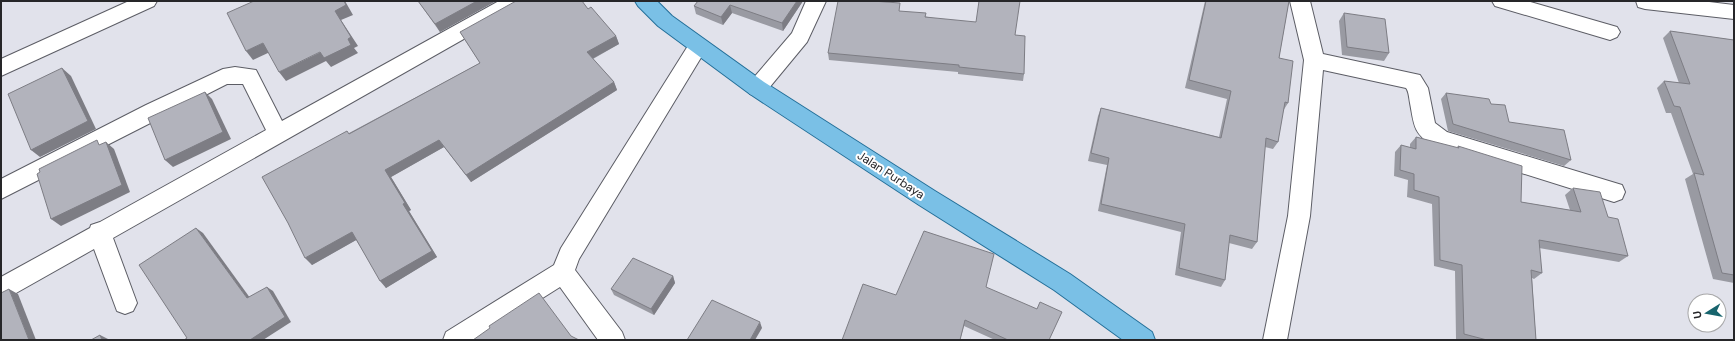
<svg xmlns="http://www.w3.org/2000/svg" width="1735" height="341" font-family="'DM Sans',sans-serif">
	<rect width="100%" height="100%" fill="#e1e2eb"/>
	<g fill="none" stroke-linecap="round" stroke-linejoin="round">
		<defs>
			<g id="minor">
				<path d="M129 1H157L154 6 1 76V59Z"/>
				<path d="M499 1H525L522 6 113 238 137 303 133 311 125 314 117 311 94 249 9 297 1 300V277L90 228 91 225 100 222 266 130 243 84H227L1 199V179L146 105 223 69 235 67 256 70 282 121Z"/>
				<path d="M806 1H826L807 42 764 94 757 96 750 94 747 88 750 82 792 33Z"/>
				<path d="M1290 1H1310L1323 54 1420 75 1428 88 1435 123 1447 132 1622 185 1625 192 1622 199 1614 202 1432 145C1413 133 1414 124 1410 103 1409 98 1409 92 1406 88L1323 70 1310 216 1287 340H1263L1288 216 1304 60Z"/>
				<path d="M1492 1H1527L1617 27 1620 32 1617 37 1610 40 1495 6Z"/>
				<path d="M1636 1H1701L1734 5V19L1645 9 1638 7Z"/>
				<path d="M698 38 705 41 708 46 579 259 575 270 622 332 625 340H598L560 287 476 340H443L446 332 554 265 561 248 691 41Z"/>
			</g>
			<path id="major" d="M635 1H657L672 16 764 82 935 191 1070 274 1152 332 1155 340H1123L1054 290 919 205 750 94 658 26 638 6Z"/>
		</defs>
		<use href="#minor" stroke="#5c5d65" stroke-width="2"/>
		<use href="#major" stroke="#236f99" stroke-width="2"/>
		<use href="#minor" fill="#fff" fill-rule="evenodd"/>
		<use href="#major" fill="#7ac0e6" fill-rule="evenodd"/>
	</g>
	<g fill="#999aa2">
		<path d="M418 1H496L440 32Z"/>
		<path d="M698 1H803L783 31 732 13 723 25 696 14 694 6Z"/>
		<path d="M1205 1H1289L1279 58 1288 103 1283 111 1278 142 1273 149 1265 147 1257 242 1252 249 1229 243 1225 280 1221 287 1175 275 1181 232 1098 211 1107 165 1088 161 1098 116 1101 108 1219 137 1227 99 1185 88Z"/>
		<path d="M588 9 616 36 619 44 593 59 614 82 617 90 471 182 444 147 391 177 411 210 409 211 437 257 386 288 356 240 312 265 288 223 349 133 480 63 465 40 460 32Z"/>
		<path d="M899 11 1015 35 1024 74 1023 81 958 74V72L829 60 828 53Z"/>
		<path d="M1344 13 1389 53 1384 61 1342 55 1339 21Z"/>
		<path d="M1670 31 1734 40V283L1713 279 1685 179 1693 174 1671 113H1666L1657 88 1664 81 1679 83 1663 38Z"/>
		<path d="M1446 93 1491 104 1509 122 1571 160 1564 166 1448 131 1441 99Z"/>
		<path d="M1416 137 1457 148 1458 146 1521 202 1570 210 1565 195 1573 188 1608 217 1628 256 1619 262 1539 248 1542 273 1534 279 1532 278 1536 340H1460L1456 339 1455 271 1434 266 1432 204 1407 197 1408 180 1394 176 1395 152 1401 145 1410 148V144Z"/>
		<path d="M673 276 675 283 654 315 614 295 611 289Z"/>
		<path d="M986 287 1049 340H995L964 326 960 340H842L896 295Z"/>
	</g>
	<g fill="#7d7d84">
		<path d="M344 1H345L353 15 341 20 358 46 354 48 358 53 331 67 326 61 286 81 279 72 348 39 335 11Z"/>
		<path d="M477 1H496L440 32 435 24Z"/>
		<path d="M797 1H803L783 31 782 23Z"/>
		<path d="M730 5 732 13 723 25 721 17Z"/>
		<path d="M616 36 619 44 590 60 587 52Z"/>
		<path d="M263 43 270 52 253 60 246 51Z"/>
		<path d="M62 68 71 76 96 129 40 157 31 150Z"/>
		<path d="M614 82 617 90 471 182 466 175Z"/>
		<path d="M205 92 212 99 231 139 173 167 165 160Z"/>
		<path d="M439 140 444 147 391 177 411 210 409 211 437 257 386 288 380 281 403 204 385 170Z"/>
		<path d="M106 142 114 149 130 192 61 226 51 219Z"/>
		<path d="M196 228 203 233 253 302 247 298Z"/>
		<path d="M352 232 358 239 312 265 305 258Z"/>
		<path d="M673 276 675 283 654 315 651 309Z"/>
		<path d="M267 287 273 291 291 322 263 340H250Z"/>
		<path d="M9 289 18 294 36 340H29Z"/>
		<path d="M760 322 762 328 755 340H750Z"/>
		<path d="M100 335 108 339 109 340H102Z"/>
	</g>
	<g fill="#b2b3bc" stroke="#7d7d84">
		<path d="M254 1H344L346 5 335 11 351 37 348 39 351 45 324 58 320 52 279 72 263 43 246 51 227 13Z"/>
		<path d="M418 1H477L435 24Z"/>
		<path d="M516 1H582L588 9 591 7 616 36 587 52 614 82 466 175 439 140 385 170 405 203 403 204 432 251 380 281 352 232 305 258 288 223 262 177 347 131 349 134 480 63 460 32Z"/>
		<path d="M698 1H797L782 23 730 5 721 17 694 6Z"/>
		<path d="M838 1H872L900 3 899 11 926 13 925 17 976 22 979 1H1020L1015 35 1025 36 1024 74 959 67V65L828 53Z"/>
		<path d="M1206 1H1289L1279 58 1293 61 1288 103 1285 102 1278 142 1266 138 1257 242 1230 235 1225 280 1179 268 1185 224 1101 204 1109 158 1091 153 1101 108 1221 138 1231 91 1189 80Z"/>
		<path d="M1344 13 1385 19 1389 53 1347 47Z"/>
		<path d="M1670 31 1734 40V275L1722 273 1694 173 1704 175 1680 107 1674 106 1664 81 1690 84Z"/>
		<path d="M62 68 88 121 31 150 8 94Z"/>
		<path d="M205 92 223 132 165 160 148 118Z"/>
		<path d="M1446 93 1489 99 1491 104 1505 105 1509 122 1564 130 1571 160 1453 124Z"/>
		<path d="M1416 137 1459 148 1458 146 1522 166 1521 202 1581 212 1573 188 1600 192 1608 217 1618 219 1628 256 1539 240 1542 273 1531 270 1536 340H1487L1464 334 1462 265 1440 260 1439 197 1414 190V174L1400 170 1401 145 1416 149Z"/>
		<path d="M97 140 99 145 106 142 122 185 51 219 37 174 40 172 39 169Z"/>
		<path d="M196 228 247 298 267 287 285 317 250 340H184L187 338 139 265Z"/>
		<path d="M924 231 994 254 986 287 1037 309 1040 302 1062 312 1049 340H1008L965 320 960 340H842L863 284 896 295Z"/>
		<path d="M633 258 673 276 651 309 611 289Z"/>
		<path d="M9 289 29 340H1V293Z"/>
		<path d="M539 293 571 336 579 340H473L490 328 489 326Z"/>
		<path d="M712 300 760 322 750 340H687Z"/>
		<path d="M100 335 102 340H91Z"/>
	</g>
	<g text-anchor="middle" stroke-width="4" stroke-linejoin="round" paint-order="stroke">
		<g font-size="12" fill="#262629" stroke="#fff">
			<text transform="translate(891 175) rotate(33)" y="4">Jalan Purbaya</text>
		</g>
	</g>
	<rect width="1735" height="341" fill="none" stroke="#262629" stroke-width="4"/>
	<g transform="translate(1707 313) rotate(259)"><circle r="19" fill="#ffffff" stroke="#a8a8a9"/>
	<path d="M0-3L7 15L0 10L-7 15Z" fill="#17646d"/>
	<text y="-6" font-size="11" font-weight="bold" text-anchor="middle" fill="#262629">U</text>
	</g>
</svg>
